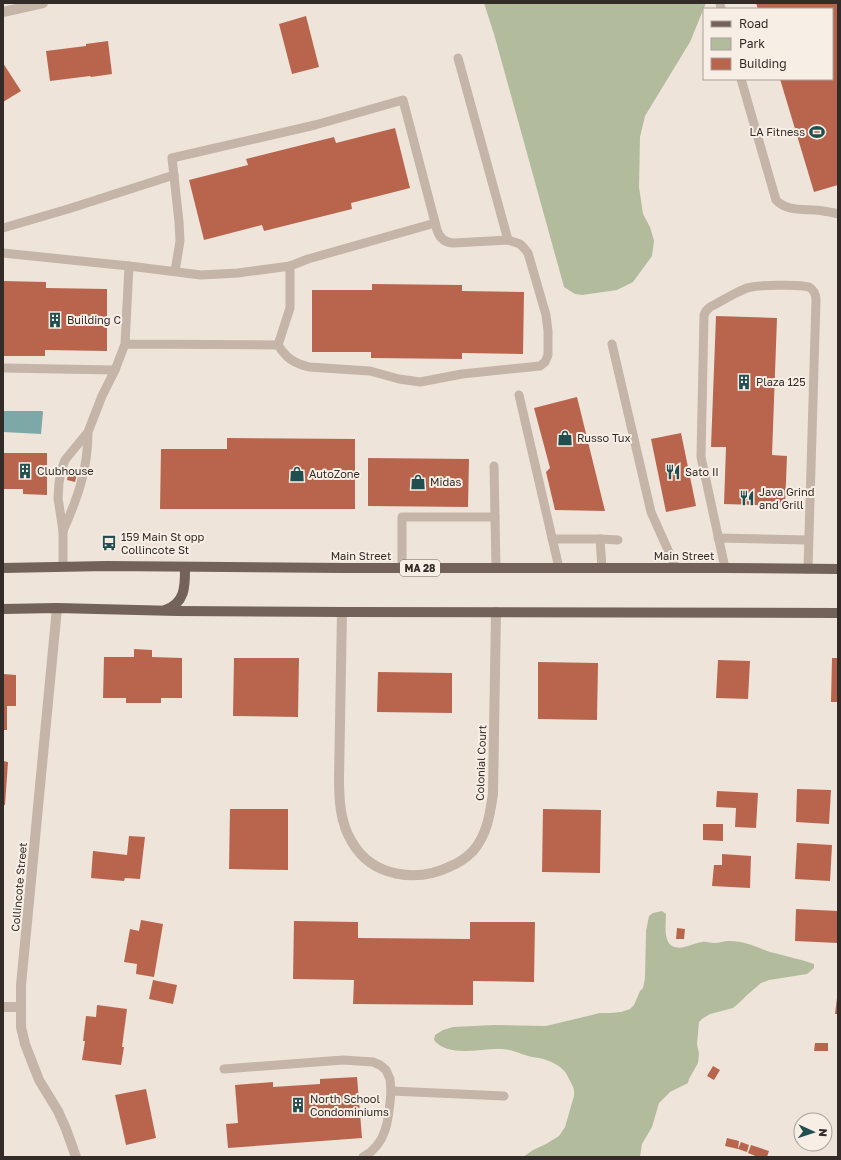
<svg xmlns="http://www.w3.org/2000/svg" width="841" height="1160" font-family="'Golos Text',sans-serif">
	<rect width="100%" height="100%" fill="#eee4da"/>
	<g fill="#b2bc9c">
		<path d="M484 3H706L690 42 645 116 640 137 639 187 643 214 650 227 654 241 652 256 633 282 617 290 582 295 575 294 564 287 494 34Z"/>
		<path d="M662 911 666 914C666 924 663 940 672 946 682 951 693 943 702 942 706 941 710 943 714 943 719 943 724 941 729 941 745 941 756 947 770 952 785 956 800 959 814 964V968L807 974 769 980 761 983 746 996 740 1002 733 1008 710 1014 702 1019 699 1022 697 1044 699 1054 698 1063 689 1079 688 1083 670 1092 659 1103 652 1127 642 1144 640 1157H523L533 1150 546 1144 559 1136 565 1127 574 1096C575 1088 572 1085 569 1079 568 1077 567 1075 566 1073 561 1066 551 1061 543 1059 538 1057 533 1058 528 1056 518 1053 513 1050 502 1049 482 1048 448 1058 434 1040L435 1035 443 1030 453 1027 494 1025 546 1026 600 1013H610L621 1012 630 1009 634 1005 640 991 643 988 645 978 646 931 649 916 653 913Z"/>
	</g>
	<path fill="#7da8a8" d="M3 411H42L43 412 41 434 3 432Z"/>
	<g fill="#b9654e">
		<path d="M756 3H838V185L814 192 780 79H832V9H758Z"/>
		<path d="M306 16 319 67 292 74 279 24Z"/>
		<path d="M108 41 112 74 91 77 90 76 50 81 46 51 86 46V44Z"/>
		<path d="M3 63 21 91 3 102Z"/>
		<path d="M395 128 410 188 351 203 352 209 264 231 262 225 204 240 189 180 248 165 246 159 334 137 336 143Z"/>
		<path d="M3 281 46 282V288L107 289V351L45 350V356H3Z"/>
		<path d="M372 284 462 285V291L524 292 523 354 462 353V359L371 358V352H312V290H372Z"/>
		<path d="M716 316 777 318 772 455 787 456 785 506 724 504 726 447H711Z"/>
		<path d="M577 397 605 511 555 510 546 472 550 468 534 408Z"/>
		<path d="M681 433 696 506 666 512 651 439Z"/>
		<path d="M227 438 355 439V509H160L161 449H227Z"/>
		<path d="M3 453H47V495L23 494V489H3Z"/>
		<path d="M368 458 469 459 468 507 368 506Z"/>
		<path d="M69 468 78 470 75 482 67 480Z"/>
		<path d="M134 649 152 650V657L182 658V698H161V703H126V698H103L104 657H134Z"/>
		<path d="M234 658H299L298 717 233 716Z"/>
		<path d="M832 658H838V702H831Z"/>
		<path d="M718 660 750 661 748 699 716 698Z"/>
		<path d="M538 662 598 663 597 720 538 719Z"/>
		<path d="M378 672 452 673V713L377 712Z"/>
		<path d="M3 674 16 675V706H7V730H3Z"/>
		<path d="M3 761 8 762 5 805H3Z"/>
		<path d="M797 789 831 790 829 824 796 822Z"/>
		<path d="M717 791 758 793 756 828 735 827 736 808 716 807Z"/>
		<path d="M230 809H288V870L229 869Z"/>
		<path d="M543 809 601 810 600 873 542 872Z"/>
		<path d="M703 824H723V841L703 840Z"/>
		<path d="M129 836 145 837 140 879 125 878 124 881 91 878 93 851 127 855Z"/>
		<path d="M797 843 832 845 830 881 795 879Z"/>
		<path d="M722 854 751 856 750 888 712 886 714 865H722Z"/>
		<path d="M796 909 838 911V943L795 941Z"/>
		<path d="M141 920 163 924 154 977 136 974 137 964 124 962 130 929 139 931Z"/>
		<path d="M294 921 358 922V938L470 939V922H535L534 982 473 981V1005L353 1004 354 980 293 979Z"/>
		<path d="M677 928 685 929 684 939H676Z"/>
		<path d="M153 980 177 985 173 1004 149 999Z"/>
		<path d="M837 998H838V1014H835Z"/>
		<path d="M97 1005 127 1009 122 1047H124L121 1065 82 1060 85 1041H83L86 1016 96 1017Z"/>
		<path d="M815 1043H828V1051H814Z"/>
		<path d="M713 1066 720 1070 714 1080 707 1076Z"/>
		<path d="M357 1077 362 1138 228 1148 226 1124 238 1123 235 1085 273 1082V1087L320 1084V1079Z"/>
		<path d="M146 1089 156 1138 126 1145 115 1095Z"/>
		<path d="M727 1138 739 1141 738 1149 725 1146Z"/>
		<path d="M741 1142 749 1145 747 1152 738 1149Z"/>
		<path d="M751 1145 769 1151 767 1157H758L748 1153Z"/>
	</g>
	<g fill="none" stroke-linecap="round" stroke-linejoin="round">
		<g stroke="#c5b4a8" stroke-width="9">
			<path d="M720 3 721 9"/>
			<path d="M458 58 508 240"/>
			<path d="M741 79 776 200C786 211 802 209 816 210 823 211 831 212 838 214"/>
			<path d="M3 228 68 209 174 175"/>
			<path d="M3 253 129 266"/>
			<path d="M290 266 308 259 435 223"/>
			<path d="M175 271 180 241 179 222 172 158 315 125 403 100 437 230C440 239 446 243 454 243L508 240 520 244 524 248 528 253 546 315 548 331V355L545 362 540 366 462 374 420 382 399 379 370 371 309 367C294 363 287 359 278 345"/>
			<path d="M612 344 651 512 676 568"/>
			<path d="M3 368 115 370"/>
			<path d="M519 395 559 568"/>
			<path d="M88 432C88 469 78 497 63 531L58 498 59 483 61 471 65 460 88 432 102 396 115 370 125 344 129 266 201 275 238 273 290 266V308L278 345 125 344"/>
			<path d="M494 466 496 568"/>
			<path d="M718 538 808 540"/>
			<path d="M552 539H600L602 568"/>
			<path d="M600 539 618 540"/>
			<path d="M63 567V531"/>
			<path d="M402 568V517H495"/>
			<path d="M725 568 701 457 704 315 706 311 710 307C722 301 734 293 747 288 756 285 800 284 809 287 814 290 816 295 816 300L808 569"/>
			<path d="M224 1069 343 1060 373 1062 380 1065 386 1070 390 1079 391 1091"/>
			<path d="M363 1157C388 1144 389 1116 391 1091L504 1096"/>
		</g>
		<g stroke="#c5b4a8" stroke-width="10">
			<path d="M3 12 43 3"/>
			<path d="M57 608 21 985V1027L25 1044 39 1080 58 1111 66 1129 76 1157"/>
			<path d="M342 612 339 778C339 799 340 823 352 842 372 877 417 883 451 866 459 863 467 857 473 851 487 835 490 814 493 794L496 612"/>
			<path d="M3 1007H20"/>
		</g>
		<g stroke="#73625a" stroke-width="10">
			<path d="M3 568 107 566 345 568H725L838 569"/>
			<path d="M3 609 57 608 177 611 342 612 838 613"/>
			<path d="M165 610C186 603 185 585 185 567"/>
		</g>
	</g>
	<defs>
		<symbol id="stadium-bare" viewBox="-9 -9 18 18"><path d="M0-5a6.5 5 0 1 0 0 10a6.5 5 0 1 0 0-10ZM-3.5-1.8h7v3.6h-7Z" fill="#214e4f" stroke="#f7efe6" stroke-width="2.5" paint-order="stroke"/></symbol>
		<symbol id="building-bare" viewBox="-9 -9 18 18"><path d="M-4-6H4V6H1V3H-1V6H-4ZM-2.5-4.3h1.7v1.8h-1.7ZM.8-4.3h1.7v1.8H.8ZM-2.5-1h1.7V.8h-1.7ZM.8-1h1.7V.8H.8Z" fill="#214e4f" stroke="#f7efe6" stroke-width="2.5" paint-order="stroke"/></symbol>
		<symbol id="shop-bare" viewBox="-9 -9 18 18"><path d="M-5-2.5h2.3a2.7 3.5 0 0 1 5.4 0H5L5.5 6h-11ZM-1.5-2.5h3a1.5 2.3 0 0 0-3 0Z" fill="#214e4f" stroke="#f7efe6" stroke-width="2.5" paint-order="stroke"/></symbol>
		<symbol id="restaurant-bare" viewBox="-9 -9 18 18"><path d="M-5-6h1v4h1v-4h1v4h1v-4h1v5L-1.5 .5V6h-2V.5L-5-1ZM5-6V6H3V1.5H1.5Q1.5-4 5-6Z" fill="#214e4f" stroke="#f7efe6" stroke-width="2.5" paint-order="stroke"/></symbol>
		<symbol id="bus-bare" viewBox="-9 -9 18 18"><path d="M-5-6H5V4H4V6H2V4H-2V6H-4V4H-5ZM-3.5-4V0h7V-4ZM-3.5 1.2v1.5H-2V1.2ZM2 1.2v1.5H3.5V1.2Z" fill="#214e4f" stroke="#f7efe6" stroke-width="2.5" paint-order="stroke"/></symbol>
	</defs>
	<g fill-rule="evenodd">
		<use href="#stadium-bare" x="806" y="121" width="22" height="22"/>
		<use href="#building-bare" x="44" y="309" width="22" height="22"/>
		<use href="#building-bare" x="733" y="371" width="22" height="22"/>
		<use href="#shop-bare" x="554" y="427" width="22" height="22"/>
		<use href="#building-bare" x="14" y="460" width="22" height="22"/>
		<use href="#restaurant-bare" x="662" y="461" width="22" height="22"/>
		<use href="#shop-bare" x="286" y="463" width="22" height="22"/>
		<use href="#shop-bare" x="407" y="471" width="22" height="22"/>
		<use href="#restaurant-bare" x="736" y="487" width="22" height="22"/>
		<use href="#bus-bare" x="98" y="532" width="22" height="22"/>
		<use href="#building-bare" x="287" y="1094" width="22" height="22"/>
	</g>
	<g text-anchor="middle" stroke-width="4" stroke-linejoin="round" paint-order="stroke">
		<rect fill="#f7efe6" stroke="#6e6660" stroke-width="1" x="400" y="560" width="40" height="16" rx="3"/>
		<g font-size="10" font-weight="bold" fill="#332b27">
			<text x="420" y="572">MA 28</text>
		</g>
		<g font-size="11" fill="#332b27" stroke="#f7efe6" text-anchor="start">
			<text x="805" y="136" text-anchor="end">LA Fitness</text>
			<text x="67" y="324">Building C</text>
			<text x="756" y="386">Plaza 125</text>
			<text x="577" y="442">Russo Tux</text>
			<text x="37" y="475">Clubhouse</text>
			<text x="685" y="476">Sato II</text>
			<text x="309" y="478">AutoZone</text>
			<text x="430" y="486">Midas</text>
			<text x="759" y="496">Java Grind<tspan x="759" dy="13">and Grill</tspan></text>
			<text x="121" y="541">159 Main St opp<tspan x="121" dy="13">Collincote St</tspan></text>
			<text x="310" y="1103">North School<tspan x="310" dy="13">Condominiums</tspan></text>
		</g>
		<g font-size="11" fill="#332b27" stroke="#f7efe6">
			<text x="361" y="560">Main Street</text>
			<text x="684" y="560">Main Street</text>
			<text transform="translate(481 763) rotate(-88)" y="4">Colonial Court</text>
			<text transform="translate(19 887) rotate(-85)" y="4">Collincote Street</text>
		</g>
	</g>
	<rect width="841" height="1160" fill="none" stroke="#332b27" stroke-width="8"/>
	<rect x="703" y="8" width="130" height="72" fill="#f7efe6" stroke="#a9a19a"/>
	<rect x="711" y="21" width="20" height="6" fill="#73625a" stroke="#a9a19a"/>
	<text x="739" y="28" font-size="12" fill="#332b27">Road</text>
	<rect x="711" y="38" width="20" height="12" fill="#b2bc9c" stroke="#a9a19a"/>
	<text x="739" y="48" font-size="12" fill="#332b27">Park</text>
	<rect x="711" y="58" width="20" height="12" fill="#b9654e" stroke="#a9a19a"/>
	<text x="739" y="68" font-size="12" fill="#332b27">Building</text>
	<g transform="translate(813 1132) rotate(93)"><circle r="19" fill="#f7efe6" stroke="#a9a19a"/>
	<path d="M0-3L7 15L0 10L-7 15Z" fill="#214e4f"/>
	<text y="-6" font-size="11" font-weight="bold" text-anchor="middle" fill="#332b27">N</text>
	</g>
</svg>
